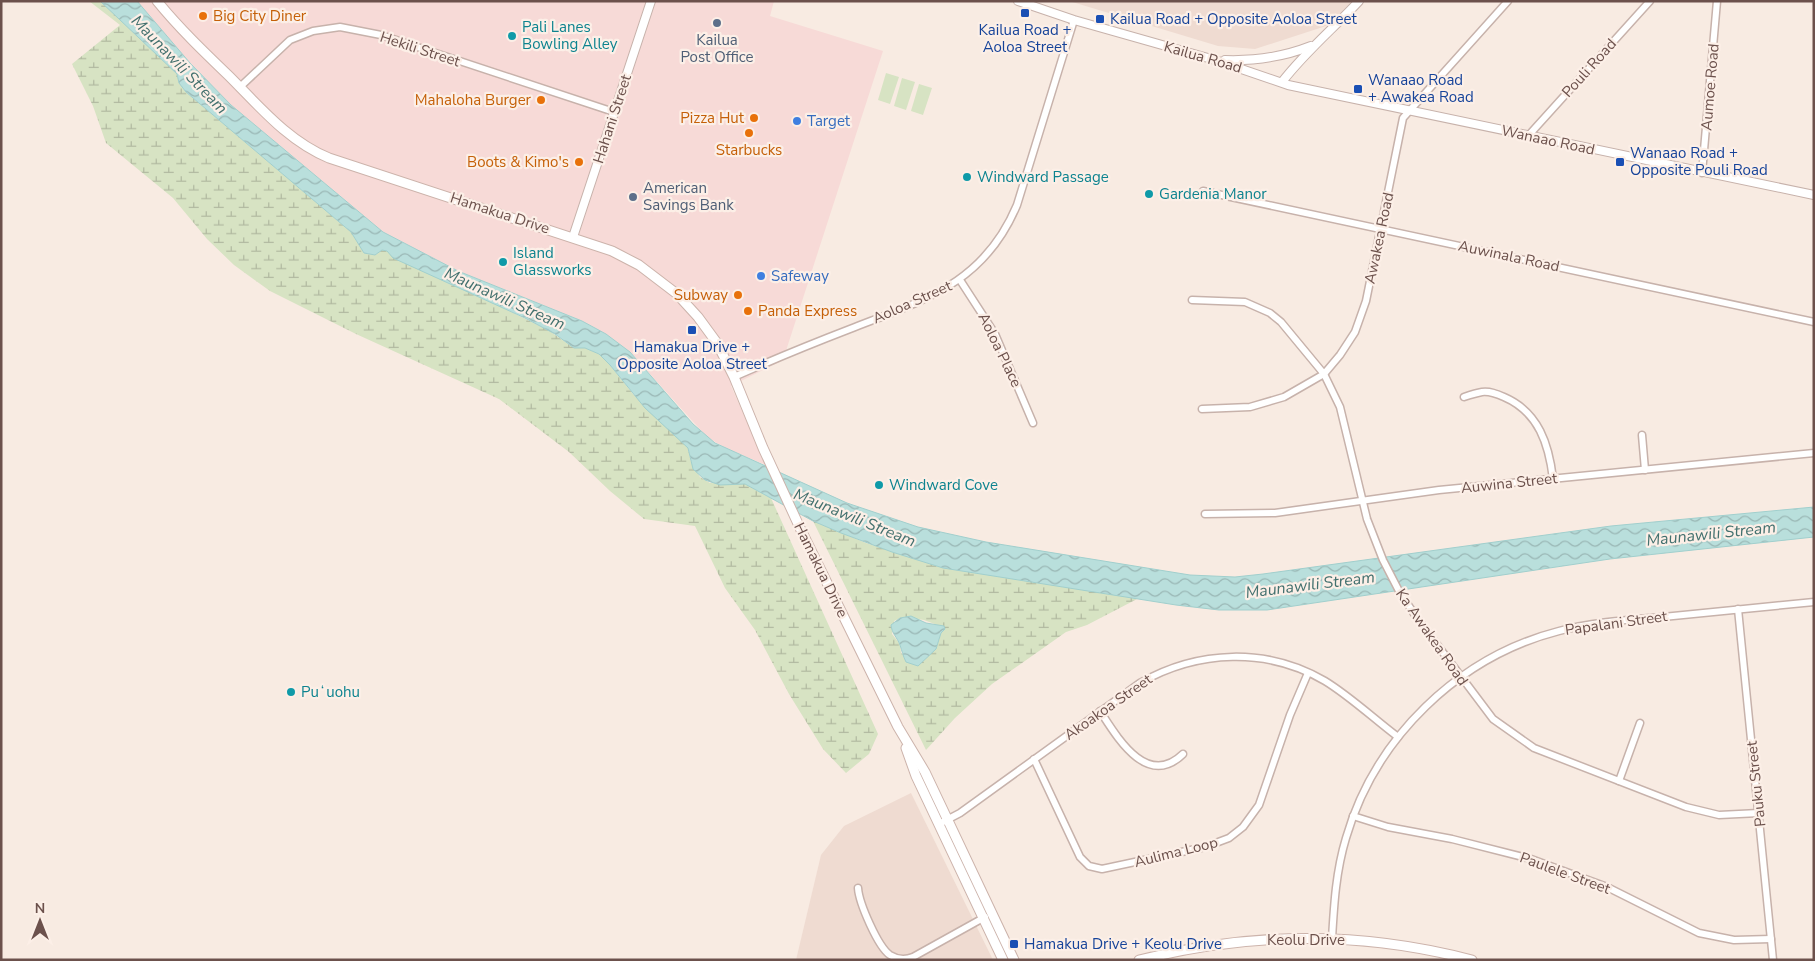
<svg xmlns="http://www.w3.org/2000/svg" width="1815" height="961" font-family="'Nunito Sans',sans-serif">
	<defs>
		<pattern id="wetland-marsh" width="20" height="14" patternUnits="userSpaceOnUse" patternTransform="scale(1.25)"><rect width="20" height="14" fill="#d7e3c3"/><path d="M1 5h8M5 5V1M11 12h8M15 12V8" fill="none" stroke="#b2baa1"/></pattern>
		<pattern id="water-waves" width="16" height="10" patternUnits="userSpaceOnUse" patternTransform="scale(1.25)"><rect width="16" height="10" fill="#b9dfdc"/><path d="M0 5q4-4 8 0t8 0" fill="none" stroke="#9ab7b5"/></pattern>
	</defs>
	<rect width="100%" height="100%" fill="#f8ebe2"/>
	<g fill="#efdbd1">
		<path d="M1069 1H1352L1329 25 1255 49 1218 46Z"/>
		<path d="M911 793 993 960H796L821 855 844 826Z"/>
	</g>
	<path fill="#f7dad7" d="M137 1H774L770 16 883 51 783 360 731 386 766 465 725 448 707 437 630 352 606 334 582 321 458 271 383 232 231 105 190 63Z"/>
	<g fill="url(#wetland-marsh)" fill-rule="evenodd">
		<path d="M89 1H100L113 11 177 74 179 83 186 92 351 232 364 253 375 255 382 250 387 251 548 330 574 348H585L599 354 610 365 633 394 688 448 691 462 700 477 710 483 745 484 771 498 878 734 869 754 846 773 823 749 789 694 755 630 725 588 695 526 644 519 610 491 569 452 499 399 356 334 270 291 234 265 207 239 173 198 106 143 93 106 72 64 120 25Z"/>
		<path d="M813 521 866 543 943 568 1139 598 1087 625 1066 632 992 684 955 718 926 750ZM903 617 924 620 940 626C943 645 930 654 918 666L901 653 900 644 892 634 894 621Z"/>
	</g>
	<g fill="#d7e3c3">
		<path d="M886 73 899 77 890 104 878 100Z"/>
		<path d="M902 78 915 82 906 110 894 106Z"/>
		<path d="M919 84 932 88 923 115 911 111Z"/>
	</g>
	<g fill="url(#water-waves)" stroke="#a1cfcd">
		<path d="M100 1H137L190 63 231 105 383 232 458 271 582 321 606 334 630 352 693 424 715 443 847 503 918 527 986 542 1190 575 1235 577 1263 574 1611 526 1814 507V537L1610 559 1267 610H1219L1176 605 943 568 892 552 841 533 813 521 745 484 720 485 705 480 693 469 688 448 645 408 610 365 599 354 585 348H574L555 334 525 318 393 258 387 251 382 250 375 255 364 253 351 232 186 92 179 83 177 74Z"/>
		<path d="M911 616 926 623 944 626 945 629 941 633 936 649 918 666 906 662C903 656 902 651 900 645 897 637 892 634 891 625L900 618Z"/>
	</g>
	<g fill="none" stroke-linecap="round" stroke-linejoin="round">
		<defs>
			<g id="minor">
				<path d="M240 87 290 40 313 31 340 27 381 35 614 112"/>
				<path d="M1528 136 1650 1"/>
				<path d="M1702 173 1717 1"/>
				<path d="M1203 191 1814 322"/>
				<path d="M960 280 995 334 1033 423"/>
				<path d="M1192 300 1245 302 1270 313 1281 322 1324 374 1340 407 1367 519 1383 560 1400 593 1417 618 1493 719 1534 748 1686 807 1719 815 1759 813"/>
				<path d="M734 377C772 360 811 344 850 329 924 300 984 284 1017 205L1074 20"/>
				<path d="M1464 397C1470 395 1476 393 1482 392 1490 391 1497 394 1504 397 1539 412 1549 445 1553 479"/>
				<path d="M1202 409 1250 407 1284 397 1324 374 1340 355 1355 332 1366 301 1403 118 1508 1"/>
				<path d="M1642 435 1645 470"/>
				<path d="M1205 514 1275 513 1439 490 1814 453"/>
				<path d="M1738 609 1773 960"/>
				<path d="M1100 711C1117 737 1147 789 1183 754"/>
				<path d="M1034 759 1080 857 1089 866 1102 869 1205 847 1229 838 1243 827 1259 805 1290 715 1308 673"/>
				<path d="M1619 781 1640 723"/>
				<path d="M1353 816 1388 827 1452 839 1531 859 1607 887 1699 933 1734 940 1771 939"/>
				<path d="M939 824 960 813 1140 683C1198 650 1267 647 1325 681 1351 697 1374 719 1398 737"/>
				<path d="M858 888C859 903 878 947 890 955 898 960 905 960 913 957L985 917"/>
				<path d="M1332 939C1334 904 1336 871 1346 838 1375 738 1458 657 1559 631 1593 622 1628 620 1663 617 1713 612 1764 607 1814 602"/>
			</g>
			<g id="tertiary">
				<path d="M1018 1 1074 20 1215 60 1288 85 1814 195"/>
				<path d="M1225 60C1255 61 1283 57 1311 46"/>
				<path d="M1282 82C1305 52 1334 28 1359 1"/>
				<path d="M573 237 651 1"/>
			</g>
			<g id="secondary">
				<path d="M157 1C179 28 204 52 229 76 260 107 288 141 329 158L612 251 639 265 677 294 698 317 717 343 734 377 763 448 800 528 898 727 925 772 1014 960"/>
				<path d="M906 748 916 776 1003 960"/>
				<path d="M1139 960C1249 932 1362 931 1472 960"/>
			</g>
		</defs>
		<use href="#minor" stroke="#c7b2ab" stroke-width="9"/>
		<use href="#tertiary" stroke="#c7b2ab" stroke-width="10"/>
		<use href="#secondary" stroke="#ccb3ab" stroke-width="11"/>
		<use href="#minor" stroke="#fff" stroke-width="6"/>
		<use href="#tertiary" stroke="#fff" stroke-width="8"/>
		<use href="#secondary" stroke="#fff" stroke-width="9"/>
	</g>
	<g fill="#1a4fb4" stroke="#fcefe7" stroke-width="2">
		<rect x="1020" y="8" width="10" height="10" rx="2.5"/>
		<rect x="1095" y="14" width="10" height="10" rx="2.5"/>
		<rect x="1353" y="84" width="10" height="10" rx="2.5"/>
		<rect x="1615" y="157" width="10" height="10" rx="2.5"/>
		<rect x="687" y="325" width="10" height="10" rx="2.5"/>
		<rect x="1009" y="939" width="10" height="10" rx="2.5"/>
	</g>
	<g fill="#e8710a" stroke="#fcefe7" stroke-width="2">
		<circle cx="203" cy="16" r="5"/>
		<circle cx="541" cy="100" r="5"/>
		<circle cx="754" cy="118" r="5"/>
		<circle cx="749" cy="133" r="5"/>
		<circle cx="579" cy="162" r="5"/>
		<circle cx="738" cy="295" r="5"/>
		<circle cx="748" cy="311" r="5"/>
	</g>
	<g fill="#5c6f8a" stroke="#fcefe7" stroke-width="2">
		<circle cx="717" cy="23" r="5"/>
		<circle cx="633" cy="197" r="5"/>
	</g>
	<g fill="#0f9aa8" stroke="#fcefe7" stroke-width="2">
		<circle cx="512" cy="36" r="5"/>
		<circle cx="967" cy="177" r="5"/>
		<circle cx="1149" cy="194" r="5"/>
		<circle cx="503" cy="262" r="5"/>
		<circle cx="879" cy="485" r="5"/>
		<circle cx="291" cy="692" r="5"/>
	</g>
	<g fill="#3f7fe0" stroke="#fcefe7" stroke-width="2">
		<circle cx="797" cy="121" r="5"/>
		<circle cx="761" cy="276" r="5"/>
	</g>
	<g text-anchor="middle" stroke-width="4.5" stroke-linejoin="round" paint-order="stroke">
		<g font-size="15" fill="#c56008" stroke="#fcefe7" text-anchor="end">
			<text x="213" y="21" text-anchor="start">Big City Diner</text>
			<text x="531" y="105">Mahaloha Burger</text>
			<text x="744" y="123">Pizza Hut</text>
			<text x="749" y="155" text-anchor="middle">Starbucks</text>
			<text x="569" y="167">Boots &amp; Kimo's</text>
			<text x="728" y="300">Subway</text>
			<text x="758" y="316" text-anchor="start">Panda Express</text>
		</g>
		<g font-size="15" fill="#164399" stroke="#fcefe7" text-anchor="start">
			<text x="1110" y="24">Kailua Road + Opposite Aoloa Street</text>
			<text x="1025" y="35" text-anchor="middle">Kailua Road +<tspan x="1025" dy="17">Aoloa Street</tspan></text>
			<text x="1368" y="85">Wanaao Road<tspan x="1368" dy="17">+ Awakea Road</tspan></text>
			<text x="1630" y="158">Wanaao Road +<tspan x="1630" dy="17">Opposite Pouli Road</tspan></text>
			<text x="692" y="352" text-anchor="middle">Hamakua Drive +<tspan x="692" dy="17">Opposite Aoloa Street</tspan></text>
			<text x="1024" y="949">Hamakua Drive + Keolu Drive</text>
		</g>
		<g font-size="15" fill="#0d838f" stroke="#fcefe7" text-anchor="start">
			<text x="522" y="32">Pali Lanes<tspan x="522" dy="17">Bowling Alley</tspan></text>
			<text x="977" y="182">Windward Passage</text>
			<text x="1159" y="199">Gardenia Manor</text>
			<text x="513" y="258">Island<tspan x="513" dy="17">Glassworks</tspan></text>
			<text x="889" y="490">Windward Cove</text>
			<text x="301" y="697">Puʻuohu</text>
		</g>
		<g font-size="15" fill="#4e5e75" stroke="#fcefe7">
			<text x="717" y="45">Kailua<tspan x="717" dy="17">Post Office</tspan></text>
			<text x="643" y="193" text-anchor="start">American<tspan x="643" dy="17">Savings Bank</tspan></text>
		</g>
		<g font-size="15" fill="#6c514c" stroke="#fcefe7">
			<text transform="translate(420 49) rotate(18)" y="5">Hekili Street</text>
			<text transform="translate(1203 57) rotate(16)" y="5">Kailua Road</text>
			<text transform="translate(1589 68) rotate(-48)" y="5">Pouli Road</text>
			<text transform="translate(1710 87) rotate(-85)" y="5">Aumoe Road</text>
			<text transform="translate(612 119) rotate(-72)" y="5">Hahani Street</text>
			<text transform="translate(1548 140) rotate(12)" y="5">Wanaao Road</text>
			<text transform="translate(500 213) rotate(18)" y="5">Hamakua Drive</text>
			<text transform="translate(1379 238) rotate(-78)" y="5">Awakea Road</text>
			<text transform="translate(1509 256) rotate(12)" y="5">Auwinala Road</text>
			<text transform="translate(912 302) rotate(-24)" y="5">Aoloa Street</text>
			<text transform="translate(1000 350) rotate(64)" y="5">Aoloa Place</text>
			<text transform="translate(1509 483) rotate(-6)" y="5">Auwina Street</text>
			<text transform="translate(821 570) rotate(64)" y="5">Hamakua Drive</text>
			<text transform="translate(1616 623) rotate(-8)" y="5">Papalani Street</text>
			<text transform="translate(1432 637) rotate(55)" y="5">Ka Awakea Road</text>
			<text transform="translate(1108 707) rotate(-35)" y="5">Akoakoa Street</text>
			<text transform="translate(1756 784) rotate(-96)" y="5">Pauku Street</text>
			<text transform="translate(1176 852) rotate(-14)" y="5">Aulima Loop</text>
			<text transform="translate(1565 873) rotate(20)" y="5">Paulele Street</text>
			<text x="1306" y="945">Keolu Drive</text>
		</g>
		<g font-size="15" fill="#366cbe" stroke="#fcefe7" text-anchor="start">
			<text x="807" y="126">Target</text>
			<text x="771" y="281">Safeway</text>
		</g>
		<g font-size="16" font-style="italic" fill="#42706e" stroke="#fcefe7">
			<text transform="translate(180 64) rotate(46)" y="6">Maunawili Stream</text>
			<text transform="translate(505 298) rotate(24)" y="6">Maunawili Stream</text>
			<text transform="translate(855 517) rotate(22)" y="6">Maunawili Stream</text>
			<text transform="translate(1711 533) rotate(-6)" y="6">Maunawili Stream</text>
			<text transform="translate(1310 584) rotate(-7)" y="6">Maunawili Stream</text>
		</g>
	</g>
	<rect width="1815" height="961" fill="none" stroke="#6c514c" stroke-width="5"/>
	<g transform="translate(40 921)" stroke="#fcefe7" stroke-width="4" paint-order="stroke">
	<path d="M0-4L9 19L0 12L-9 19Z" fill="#6c514c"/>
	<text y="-8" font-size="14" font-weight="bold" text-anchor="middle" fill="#6c514c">N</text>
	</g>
</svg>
